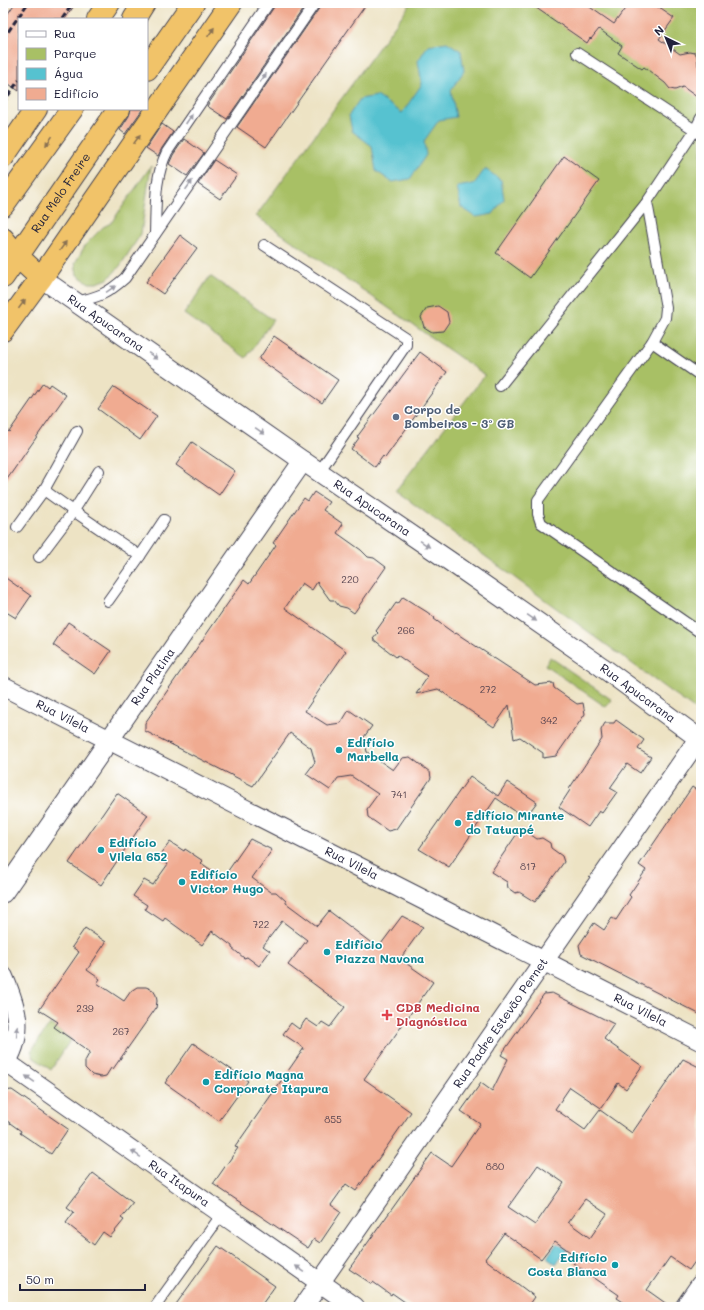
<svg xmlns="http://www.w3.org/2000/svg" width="704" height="1310" font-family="Mali,sans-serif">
	<rect width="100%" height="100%" fill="#fff"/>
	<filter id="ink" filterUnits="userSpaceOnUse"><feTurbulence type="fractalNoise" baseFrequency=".025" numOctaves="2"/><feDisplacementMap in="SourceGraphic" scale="8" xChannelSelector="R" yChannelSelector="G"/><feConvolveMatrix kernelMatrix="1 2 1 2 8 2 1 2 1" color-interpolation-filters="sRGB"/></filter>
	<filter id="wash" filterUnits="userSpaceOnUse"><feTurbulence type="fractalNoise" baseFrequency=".012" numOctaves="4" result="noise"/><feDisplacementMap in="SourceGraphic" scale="16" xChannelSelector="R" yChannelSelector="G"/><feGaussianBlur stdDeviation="0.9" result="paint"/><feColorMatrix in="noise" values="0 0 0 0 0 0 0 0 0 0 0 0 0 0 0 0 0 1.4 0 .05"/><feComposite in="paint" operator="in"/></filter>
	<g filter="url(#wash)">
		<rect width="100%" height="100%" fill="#ede3c4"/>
		<g fill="#a8c065" stroke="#657150">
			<path d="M411 3H701V714L396 491 485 375 256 216Z"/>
			<path d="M151 166 141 234 120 266 108 279 97 283H89L77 275 75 263 86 244 103 227 111 223Z"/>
			<path d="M210 276 273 320 246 358 184 314Z"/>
			<path d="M550 657 612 700 606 707 545 665Z"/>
			<path d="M50 1024 71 1039 51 1070 34 1058 31 1051Z"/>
		</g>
		<g fill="#56c2d0" stroke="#3c7286">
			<path d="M447 42 461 51 464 71 451 90 456 117 439 120 424 141 426 155 410 179 392 182 376 171 372 146 352 131 349 115 360 99 377 96 402 113 422 84 418 61 428 45Z"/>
			<path d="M485 169 501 180 504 199 493 214 476 217 461 207 457 187 474 184Z"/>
			<path d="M565 1232 575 1239 556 1264 547 1257Z"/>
		</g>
		<g id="blocks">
			<g fill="#f0ab91" fill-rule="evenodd">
				<path d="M15 3H76L65 19H19V91L3 80V21Z"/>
				<path d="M275 3H307L227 119 207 106 274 7Z"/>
				<path d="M321 3H367L266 147 237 127 320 7Z"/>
				<path d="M529 3H584L614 24 629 3H652L674 18 659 39 680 54 690 52 695 53 697 56 698 66 701 68V100L683 87 675 90 670 89 665 83 644 67 642 69 618 53 622 46 599 29 591 39 590 38 587 43Z"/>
				<path d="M131 109H140L142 110 125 134 120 130 129 116Z"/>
				<path d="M162 124 173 132 162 148 158 156 146 148Z"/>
				<path d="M184 139 204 153 187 176 169 164 173 155Z"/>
				<path d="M564 156 599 181 530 278 496 253Z"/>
				<path d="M214 160 237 175 220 199 198 184Z"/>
				<path d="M180 235 197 248 163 294 146 282Z"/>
				<path d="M438 306 447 312 449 322 443 331 432 332 424 327 421 317 427 308Z"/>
				<path d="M274 336 338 380 322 403 259 359Z"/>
				<path d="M420 352 447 372 385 458 383 456 375 467 351 449 359 438 357 437Z"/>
				<path d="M43 383 48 387 50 384 66 395 3 485V427L9 432Z"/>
				<path d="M114 387 157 416 140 440 98 409Z"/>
				<path d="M192 442 235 471 219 495 176 465Z"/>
				<path d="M314 492 329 502 323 510 343 524 337 533 361 550 368 557 374 558 386 567 354 613 347 608 339 606 334 600H330L317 582 312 590 302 583 285 608 346 651 305 711 327 725 341 723 349 710 372 726 364 737 367 752 393 770 402 758 410 757 430 772 431 778 396 829 388 831 368 817 367 809 378 794 351 776 338 778 330 790 306 774 315 762 311 748 290 733 253 786 145 731V723L244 580 249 584 276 545 273 543 304 498 308 501Z"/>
				<path d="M3 576 31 596 16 618 3 610Z"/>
				<path d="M403 597 427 612 435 618 434 619 455 634 456 633 535 685 553 683 554 688 577 704 583 703 585 714 556 756 543 758V753L520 737 514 739 509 705 494 727 438 689 416 694 427 678 426 677 427 676 397 655 396 657 373 639 378 633 376 631 396 603 398 604Z"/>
				<path d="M68 622 111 651 95 674 53 645Z"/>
				<path d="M616 720 644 740 638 749 651 757 640 773 627 764 610 788 617 792 602 813 599 811 588 827 559 807 570 790 569 789 602 739 601 730 605 723H614Z"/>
				<path d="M470 776 498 796 507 782 537 802 525 818 496 798 449 867 419 849Z"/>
				<path d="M692 787 701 793V1015L581 954 579 945 594 923 604 930 612 918 616 920 631 897 629 895 646 870 639 865Z"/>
				<path d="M117 793 148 815 101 885 69 863Z"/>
				<path d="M521 828 537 839 542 838 550 843 551 848 562 856 564 862 535 902 519 892 515 893 508 888 507 882 491 872Z"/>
				<path d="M250 839 272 850 252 878 271 892H276L286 901V903L317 926 329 911 378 948 402 916 423 927 400 959 433 982 364 1079 411 1112 356 1191 346 1184 331 1205 341 1212 320 1243 314 1239 308 1248 213 1184 238 1148 235 1147 304 1048 283 1034 291 1023 299 1029 306 1019 318 1027 322 1022 330 1027 345 1007 288 965 307 940 282 921 263 946 270 951 259 966 247 957 244 958 232 948V946L212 931 202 945 165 918 163 921 145 909 147 905 133 896 144 880 153 885 168 864 158 858 170 842 184 851 185 849 203 861 201 863 223 878Z"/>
				<path d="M85 928 106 942 87 970 100 979 97 983 124 1001 131 991 137 987H146L153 990 156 995 157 1001 156 1008 113 1069 111 1068 106 1076 101 1077 92 1075 85 1068V1061L90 1052 54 1027 58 1022 39 1010 79 952 72 947Z"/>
				<path d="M552 993 614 1024 604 1039 642 1066 626 1089 618 1083 601 1108 570 1087 555 1109 585 1130 600 1110 632 1133 683 1059 701 1068V1253L689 1270 670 1257 647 1290 671 1307H631L617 1298 619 1295 573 1263 577 1257 555 1241 541 1259 504 1233 485 1259 535 1297 528 1307H412L392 1293 391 1295 373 1282 372 1284 349 1269 432 1153 451 1166 480 1124 461 1111 481 1083 492 1091 508 1059 501 1055 544 994ZM538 1165 564 1183 535 1225 508 1207ZM585 1199 607 1214 590 1238 568 1222Z"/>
				<path d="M193 1043 248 1081 219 1121 165 1083Z"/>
				<path d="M12 1090 68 1129 51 1154 20 1133 21 1131 3 1118V1091Z"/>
				<path d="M93 1173 133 1203 121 1218 124 1220 110 1237 103 1232 94 1245 66 1223 74 1212 67 1207Z"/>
				<path d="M218 1246 275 1286 260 1307H174Z"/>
			</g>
		</g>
	</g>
	<g filter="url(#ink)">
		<use href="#blocks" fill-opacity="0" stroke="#403f50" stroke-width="1"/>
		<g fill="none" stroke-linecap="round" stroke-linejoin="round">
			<defs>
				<g id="service">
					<path d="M701 118 695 130 701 135"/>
					<path d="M647 202 666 308 665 318 652 342 538 500V514L541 523 701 633"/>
					<path d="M155 234C156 205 154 178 167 152L269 3"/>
					<path d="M264 245 406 338V345L319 472"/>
					<path d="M75 302C99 297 107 294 125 278L315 3"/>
					<path d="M652 342 701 376"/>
					<path d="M500 386 647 202 695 130 577 53"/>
					<path d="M77 431 44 490C75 513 108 534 140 556L108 601"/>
					<path d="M17 527 44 490"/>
					<path d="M140 556 164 520"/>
					<path d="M39 557 73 512 99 471"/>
					<path d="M155 1307 222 1214"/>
				</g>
				<g id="minor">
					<path id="s1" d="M41 278 303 461 451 562 602 667 701 740"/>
					<path id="s2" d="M3 686 701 1041"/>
					<path id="s3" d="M3 893 303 461"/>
					<path d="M3 976C18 1010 25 1035 3 1067"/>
					<path id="s4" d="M3 1060 355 1307"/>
					<path id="s5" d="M303 1307 699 738"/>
					<path d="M685 1307 701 1284"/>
				</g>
				<g id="trunk">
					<path d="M98 19 109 3"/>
					<path d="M134 19 144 3"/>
					<path d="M147 69 193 3"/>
					<path d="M3 157 36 109"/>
					<path d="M3 205 72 109"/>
					<path d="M3 239 17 256 41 278"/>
					<path id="s6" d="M3 277 119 109"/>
					<path d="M3 330 41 278 231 3"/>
				</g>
			</defs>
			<use href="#service" stroke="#403f50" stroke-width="12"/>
			<use href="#minor" stroke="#403f50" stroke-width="21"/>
			<use href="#trunk" stroke="#403f50" stroke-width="24"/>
			<use href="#service" stroke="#fff" stroke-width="10"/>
			<use href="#minor" stroke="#fff" stroke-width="19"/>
			<use href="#trunk" stroke="#f1c369" stroke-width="22"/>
			<g stroke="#22223b" stroke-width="3" stroke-dasharray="6 3" stroke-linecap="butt">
				<path d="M62 19 73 3"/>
				<path d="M3 39 28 3"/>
				<path d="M3 103 19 80"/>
			</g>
		</g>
		<defs><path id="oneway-solid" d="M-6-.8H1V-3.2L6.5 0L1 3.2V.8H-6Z"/></defs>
		<g fill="#8a7252">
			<use href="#oneway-solid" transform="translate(211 32) rotate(-55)"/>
			<use href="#oneway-solid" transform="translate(137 139) rotate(-55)"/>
			<use href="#oneway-solid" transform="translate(49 141) rotate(126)"/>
			<use href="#oneway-solid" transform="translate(63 246) rotate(-55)"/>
			<use href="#oneway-solid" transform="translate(22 304) rotate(-54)"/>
		</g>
		<g fill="#9c9ca7">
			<use href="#oneway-solid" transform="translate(263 78) rotate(-55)"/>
			<use href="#oneway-solid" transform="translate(189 119) rotate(-56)"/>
			<use href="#oneway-solid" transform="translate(189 185) rotate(-55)"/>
			<use href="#oneway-solid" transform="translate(111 289) rotate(-34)"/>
			<use href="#oneway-solid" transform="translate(153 356) rotate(35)"/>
			<use href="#oneway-solid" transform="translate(260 431) rotate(35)"/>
			<use href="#oneway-solid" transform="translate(425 544) rotate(34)"/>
			<use href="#oneway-solid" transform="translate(532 618) rotate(35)"/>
			<use href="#oneway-solid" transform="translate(17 1032) rotate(-87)"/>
			<use href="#oneway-solid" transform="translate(30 1079) rotate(-145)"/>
			<use href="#oneway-solid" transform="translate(136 1154) rotate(-145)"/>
			<use href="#oneway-solid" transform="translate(300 1269) rotate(-145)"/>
		</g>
	</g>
	<circle fill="#5c6f8a" stroke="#fff" stroke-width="1.5" cx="396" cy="417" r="4"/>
	<g fill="#0f9aa8" stroke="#fff" stroke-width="1.5">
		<circle cx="339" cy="750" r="4"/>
		<circle cx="458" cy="823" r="4"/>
		<circle cx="101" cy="850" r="4"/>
		<circle cx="182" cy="882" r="4"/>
		<circle cx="327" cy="952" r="4"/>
		<circle cx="206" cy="1082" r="4"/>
		<circle cx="615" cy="1265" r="4"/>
	</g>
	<path fill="#e0444e" stroke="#fff" stroke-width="1.5" d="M385 1009h4v4h4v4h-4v4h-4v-4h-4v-4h4z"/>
	<g text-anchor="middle" stroke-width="3" stroke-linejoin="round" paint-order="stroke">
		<g font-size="10" fill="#564450">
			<text x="350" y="583">220</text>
			<text x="406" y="634">266</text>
			<text x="488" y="693">272</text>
			<text x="549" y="724">342</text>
			<text x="399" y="798">741</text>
			<text x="528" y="870">817</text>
			<text x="261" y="928">722</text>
			<text x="85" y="1012">239</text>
			<text x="121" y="1035">267</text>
			<text x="333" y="1123">855</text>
			<text x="495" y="1170">880</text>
		</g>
		<g font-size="12" fill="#22223b" stroke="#fff">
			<text dy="4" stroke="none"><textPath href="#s6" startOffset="102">Rua Melo Freire</textPath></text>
			<text dy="4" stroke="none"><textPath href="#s1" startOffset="79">Rua Apucarana</textPath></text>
			<text dy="4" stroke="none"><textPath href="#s1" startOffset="403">Rua Apucarana</textPath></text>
			<text dy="4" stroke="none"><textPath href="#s3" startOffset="263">Rua Platina</textPath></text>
			<text dy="4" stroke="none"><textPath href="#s1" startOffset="727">Rua Apucarana</textPath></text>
			<text dy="4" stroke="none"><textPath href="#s2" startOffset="67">Rua Vilela</textPath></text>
			<text dy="4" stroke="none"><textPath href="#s2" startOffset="391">Rua Vilela</textPath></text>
			<text dy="4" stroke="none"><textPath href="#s2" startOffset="715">Rua Vilela</textPath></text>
			<text dy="4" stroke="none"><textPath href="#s5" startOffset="346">Rua Padre Estevão Pernet</textPath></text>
			<text dy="4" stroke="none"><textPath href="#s4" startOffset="215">Rua Itapura</textPath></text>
		</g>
		<g font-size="12" font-weight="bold" fill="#4e5e75" stroke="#fff" text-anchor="start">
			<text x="404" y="414">Corpo de<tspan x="404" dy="14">Bombeiros - 3º GB</tspan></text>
		</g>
		<g font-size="12" font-weight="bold" fill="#0d838f" stroke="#fff" text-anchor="start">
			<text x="347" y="747">Edifício<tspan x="347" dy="14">Marbella</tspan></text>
			<text x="466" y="820">Edifício Mirante<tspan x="466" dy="14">do Tatuapé</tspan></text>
			<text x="109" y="847">Edifício<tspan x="109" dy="14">Vilela 652</tspan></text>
			<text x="190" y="879">Edifício<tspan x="190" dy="14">Victor Hugo</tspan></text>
			<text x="335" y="949">Edifício<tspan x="335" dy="14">Piazza Navona</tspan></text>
			<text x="214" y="1079">Edifício Magna<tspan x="214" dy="14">Corporate Itapura</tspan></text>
			<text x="607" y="1262" text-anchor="end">Edifício<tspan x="607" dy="14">Costa Blanca</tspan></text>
		</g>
		<g font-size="12" font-weight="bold" fill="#be3a42" stroke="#fff" text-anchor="start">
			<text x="396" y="1012">CDB Medicina<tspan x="396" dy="14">Diagnóstica</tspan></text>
		</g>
	</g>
	<rect width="704" height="1310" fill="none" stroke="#fff" stroke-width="16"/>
	<rect x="18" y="18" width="130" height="92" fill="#ffffff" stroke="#a7a7b1"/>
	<rect x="26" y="31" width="20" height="6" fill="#ffffff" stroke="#a7a7b1"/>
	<text x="54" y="38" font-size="12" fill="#22223b">Rua</text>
	<rect x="26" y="48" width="20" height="12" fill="#a8c065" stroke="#a7a7b1"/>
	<text x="54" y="58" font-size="12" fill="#22223b">Parque</text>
	<rect x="26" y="68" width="20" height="12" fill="#56c2d0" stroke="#a7a7b1"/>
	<text x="54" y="78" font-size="12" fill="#22223b">Água</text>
	<rect x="26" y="88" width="20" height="12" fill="#f0ab91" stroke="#a7a7b1"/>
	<text x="54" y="98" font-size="12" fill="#22223b">Edifício</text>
	<g transform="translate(666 38) rotate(317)" stroke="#ffffff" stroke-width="3" paint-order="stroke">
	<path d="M0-3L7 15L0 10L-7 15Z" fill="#22223b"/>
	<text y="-6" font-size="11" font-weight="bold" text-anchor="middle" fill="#22223b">N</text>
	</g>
	<path d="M20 1284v6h125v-6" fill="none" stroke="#22223b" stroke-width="2"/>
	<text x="26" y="1284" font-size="12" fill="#22223b" stroke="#ffffff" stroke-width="3" paint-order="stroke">50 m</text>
</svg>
